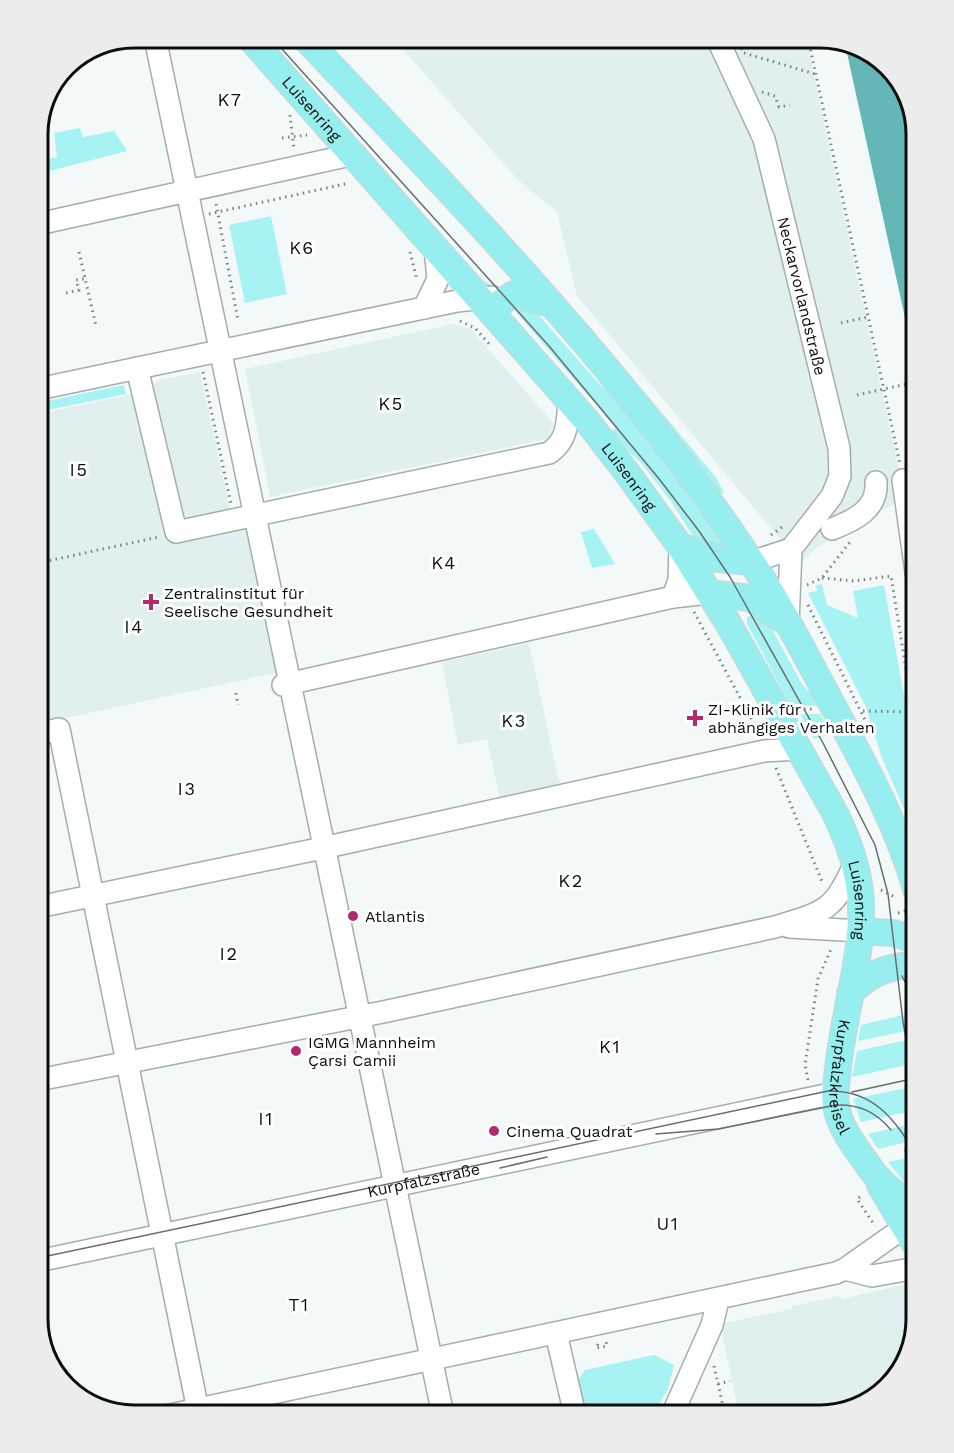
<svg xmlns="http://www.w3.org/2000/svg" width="954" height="1453" font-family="'Work Sans',sans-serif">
	<rect width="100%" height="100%" fill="#f3f9f9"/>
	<g fill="#e0f0f0">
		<polygon points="393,38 806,38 905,498 819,546 800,563 577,296 557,212 517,179"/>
		<polygon points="453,324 471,329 554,424 547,439 270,497 245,369"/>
		<polygon points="200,372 235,531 249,529 280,672 38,724 38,414 152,390 156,381"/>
		<polygon points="529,643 560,786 500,799 487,739 458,745 442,662"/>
		<polygon points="914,1282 916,1320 903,1368 868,1403 821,1415 739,1415 720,1324 792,1309 792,1306 841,1296 842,1299"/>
	</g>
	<g fill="#a7f2f2">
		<polygon points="80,128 83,137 114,131 127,151 38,174 38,161 57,157 54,133"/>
		<polygon points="369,153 484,281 496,287 483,290 366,156"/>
		<polygon points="271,216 287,294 245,303 229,225"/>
		<polygon points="38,276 47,331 38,333"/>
		<polygon points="524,304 530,305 594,378 643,427 726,543 723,549 703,545 693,536 670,500 641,463 610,433 616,428 515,311"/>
		<polygon points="588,325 715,476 724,492 718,497 584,326"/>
		<polygon points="124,385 126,394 38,412 38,403"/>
		<polygon points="594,529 615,564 592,568 581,532"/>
		<polygon points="822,584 827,605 858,618 853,591 884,585 908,718 916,717 916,837 882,758 866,707 808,593 817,591 816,585"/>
		<polygon points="762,611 802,684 822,706 790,705 747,624 747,617"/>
		<polygon points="800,714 820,714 825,723 823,726 827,735 814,739"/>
		<polygon points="916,1012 916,1029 858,1041 861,1025"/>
		<polygon points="916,1038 916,1063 852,1077 857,1051"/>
		<polygon points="916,1086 916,1110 861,1122 853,1099"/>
		<polygon points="916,1123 916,1140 878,1149 868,1134"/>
		<polygon points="916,1156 916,1181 906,1184 888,1162"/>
		<polygon points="654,1355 674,1365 668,1389 653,1415 586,1415 578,1380 585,1370"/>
	</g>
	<polygon fill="#65b6b7" points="845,44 869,51 904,86 916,134 916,368"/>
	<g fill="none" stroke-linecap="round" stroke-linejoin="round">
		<g stroke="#a6acac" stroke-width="24">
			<g id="minor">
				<polyline points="155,38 443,1415"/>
				<path id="s1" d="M717 38 764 139 839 448 840 476 832 496 791 549 788 624"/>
				<polyline points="38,224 355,154"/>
				<polyline points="424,308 438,279 435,248"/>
				<path d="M137 368 176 532 549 453C568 440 567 423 569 402"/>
				<polyline points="38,389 457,301 493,297"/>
				<polyline points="903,480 916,572"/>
				<path d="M832 529C855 520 878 509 876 482"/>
				<polyline points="751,562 791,549"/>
				<polyline points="673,597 679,580 680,546"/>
				<polyline points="283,685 673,597 710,593"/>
				<polyline points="38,734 59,729 199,1415"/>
				<polyline points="38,907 318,849 764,751 799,749"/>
				<polyline points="789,927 861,931"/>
				<path d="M38 1080 383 1012 775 927C824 912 835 911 855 862"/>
				<path id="s2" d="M38 1261 835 1093"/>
				<polyline points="845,1269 872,1276 916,1268"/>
				<polyline points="556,1333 575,1415"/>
				<polyline points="170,1415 836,1273 845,1269 916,1219"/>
				<polyline points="672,1415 712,1325 717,1304"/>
			</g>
		</g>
		<g stroke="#d3d4d4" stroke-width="28">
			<g id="major">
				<path id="s3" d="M250 38 587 421 625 470 680 546 728 623 836 815C852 849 863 882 861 920 859 970 843 1019 838 1068 837 1080 834 1093 836 1105 839 1126 853 1144 865 1161 878 1180 893 1197 916 1202"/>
				<path d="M305 38C462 205 625 370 752 563 782 608 807 658 833 706 865 766 897 824 916 889"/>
				<polyline points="495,316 499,304 514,294 551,304"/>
				<polyline points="680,546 718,559 751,562"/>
				<polyline points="710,593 750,598 783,620"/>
				<polyline points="861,931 893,933 916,940"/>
				<path d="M850 993C869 974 889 965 916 965"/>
				<polyline points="880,1185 916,1246"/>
			</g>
		</g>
		<g stroke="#7c8080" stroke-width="3" stroke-dasharray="1.5 4.5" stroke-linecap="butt">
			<polyline points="808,38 900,464"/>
			<polyline points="741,49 755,45 763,38"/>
			<polyline points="744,53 815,74"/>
			<polyline points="762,92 775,96 779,107 790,105"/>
			<polyline points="290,115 294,150"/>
			<polyline points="282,138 307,135"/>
			<polyline points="216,204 238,320"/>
			<polyline points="209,214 349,183"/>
			<polyline points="79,252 96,326"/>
			<polyline points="410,252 417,280"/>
			<polyline points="66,293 79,290 76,280 84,279"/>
			<polyline points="460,321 475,328 491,346"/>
			<polyline points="841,323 868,317"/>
			<polyline points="203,372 231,504"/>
			<polyline points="857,395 916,382"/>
			<polyline points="771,535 785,525"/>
			<polyline points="38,563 159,537"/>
			<polyline points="822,578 854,581 891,576 916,731"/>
			<polyline points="807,585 822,578 850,542"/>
			<polyline points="808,605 865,720"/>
			<polyline points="694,612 759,733"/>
			<polyline points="236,693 238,705"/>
			<polyline points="798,709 813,709"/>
			<polyline points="863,711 916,712"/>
			<polyline points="776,768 823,884"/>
			<polyline points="881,890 897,898"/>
			<polyline points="898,913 912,909"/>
			<polyline points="808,1080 805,1065 818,979 832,947"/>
			<polyline points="860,1197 857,1199 875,1226"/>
			<polyline points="598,1344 596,1348 607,1346 606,1341"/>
			<polyline points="714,1366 723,1406"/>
			<polyline points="718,1384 730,1381"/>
		</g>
		<use href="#minor" stroke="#fff" stroke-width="21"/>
		<use href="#major" stroke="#96eeef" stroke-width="26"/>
		<g stroke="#6a6d6d" stroke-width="1.5">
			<polyline points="272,38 549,346 660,480 699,531 730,577 823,743 875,845 888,894 903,1022 916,1091"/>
			<polyline points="902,976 916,1003"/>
			<polyline points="852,1092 916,1078"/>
			<path d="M656 1134 718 1129 836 1105C859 1104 876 1112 891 1130"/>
			<polyline points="905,1150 916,1168"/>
			<polyline points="500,1168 547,1157"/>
			<path d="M38 1258 828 1091C874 1090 894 1119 916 1154"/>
		</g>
	</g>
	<g fill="#b12a6f" stroke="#fff" stroke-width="2">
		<path d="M148 593h6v6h6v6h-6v6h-6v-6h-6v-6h6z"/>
		<path d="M692 709h6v6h6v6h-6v6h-6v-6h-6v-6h6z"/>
		<circle cx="353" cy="916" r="6"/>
		<circle cx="296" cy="1051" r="6"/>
		<circle cx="494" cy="1131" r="6"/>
	</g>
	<g text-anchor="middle" stroke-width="6" stroke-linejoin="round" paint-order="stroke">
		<g font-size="16" fill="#0c0e0e" stroke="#fff">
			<text dy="6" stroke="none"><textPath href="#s3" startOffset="94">Luisenring</textPath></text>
			<text dy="6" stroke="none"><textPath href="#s1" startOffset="273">Neckarvorlandstraße</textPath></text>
			<text dy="6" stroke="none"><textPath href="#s3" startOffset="580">Luisenring</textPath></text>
			<text dy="6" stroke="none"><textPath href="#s3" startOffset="1066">Luisenring</textPath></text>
			<text dy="6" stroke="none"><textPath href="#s3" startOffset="1245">Kurpfalzkreisel</textPath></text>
			<text dy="6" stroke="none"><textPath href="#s2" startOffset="394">Kurpfalzstraße</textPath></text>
		</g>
		<g font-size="16" fill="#0c0e0e" stroke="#fff" text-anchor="start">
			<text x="164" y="599">Zentralinstitut für<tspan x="164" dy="18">Seelische Gesundheit</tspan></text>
			<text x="708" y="715">ZI-Klinik für<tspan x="708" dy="18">abhängiges Verhalten</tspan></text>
			<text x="365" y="922">Atlantis</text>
			<text x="308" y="1048">IGMG Mannheim<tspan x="308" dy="18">Çarsi Camii</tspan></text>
			<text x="506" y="1137">Cinema Quadrat</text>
		</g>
		<g font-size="18" letter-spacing="1.5" fill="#0c0e0e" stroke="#fff">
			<text x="230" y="106">K7</text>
			<text x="302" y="254">K6</text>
			<text x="391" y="410">K5</text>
			<text x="79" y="476">I5</text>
			<text x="444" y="569">K4</text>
			<text x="134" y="633">I4</text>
			<text x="514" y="727">K3</text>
			<text x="187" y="795">I3</text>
			<text x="571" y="887">K2</text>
			<text x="229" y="960">I2</text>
			<text x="610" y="1053">K1</text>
			<text x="266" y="1125">I1</text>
			<text x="668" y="1230">U1</text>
			<text x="299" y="1311">T1</text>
		</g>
	</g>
	<path d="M0 0H954V1453H0ZM134 48H820A86 86 0 0 1 906 134V1319A86 86 0 0 1 820 1405H134A86 86 0 0 1 48 1319V134A86 86 0 0 1 134 48Z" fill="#ececec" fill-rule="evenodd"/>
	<path fill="none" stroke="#0c0e0e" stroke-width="3" d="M134 48H820A86 86 0 0 1 906 134V1319A86 86 0 0 1 820 1405H134A86 86 0 0 1 48 1319V134A86 86 0 0 1 134 48Z"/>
</svg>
